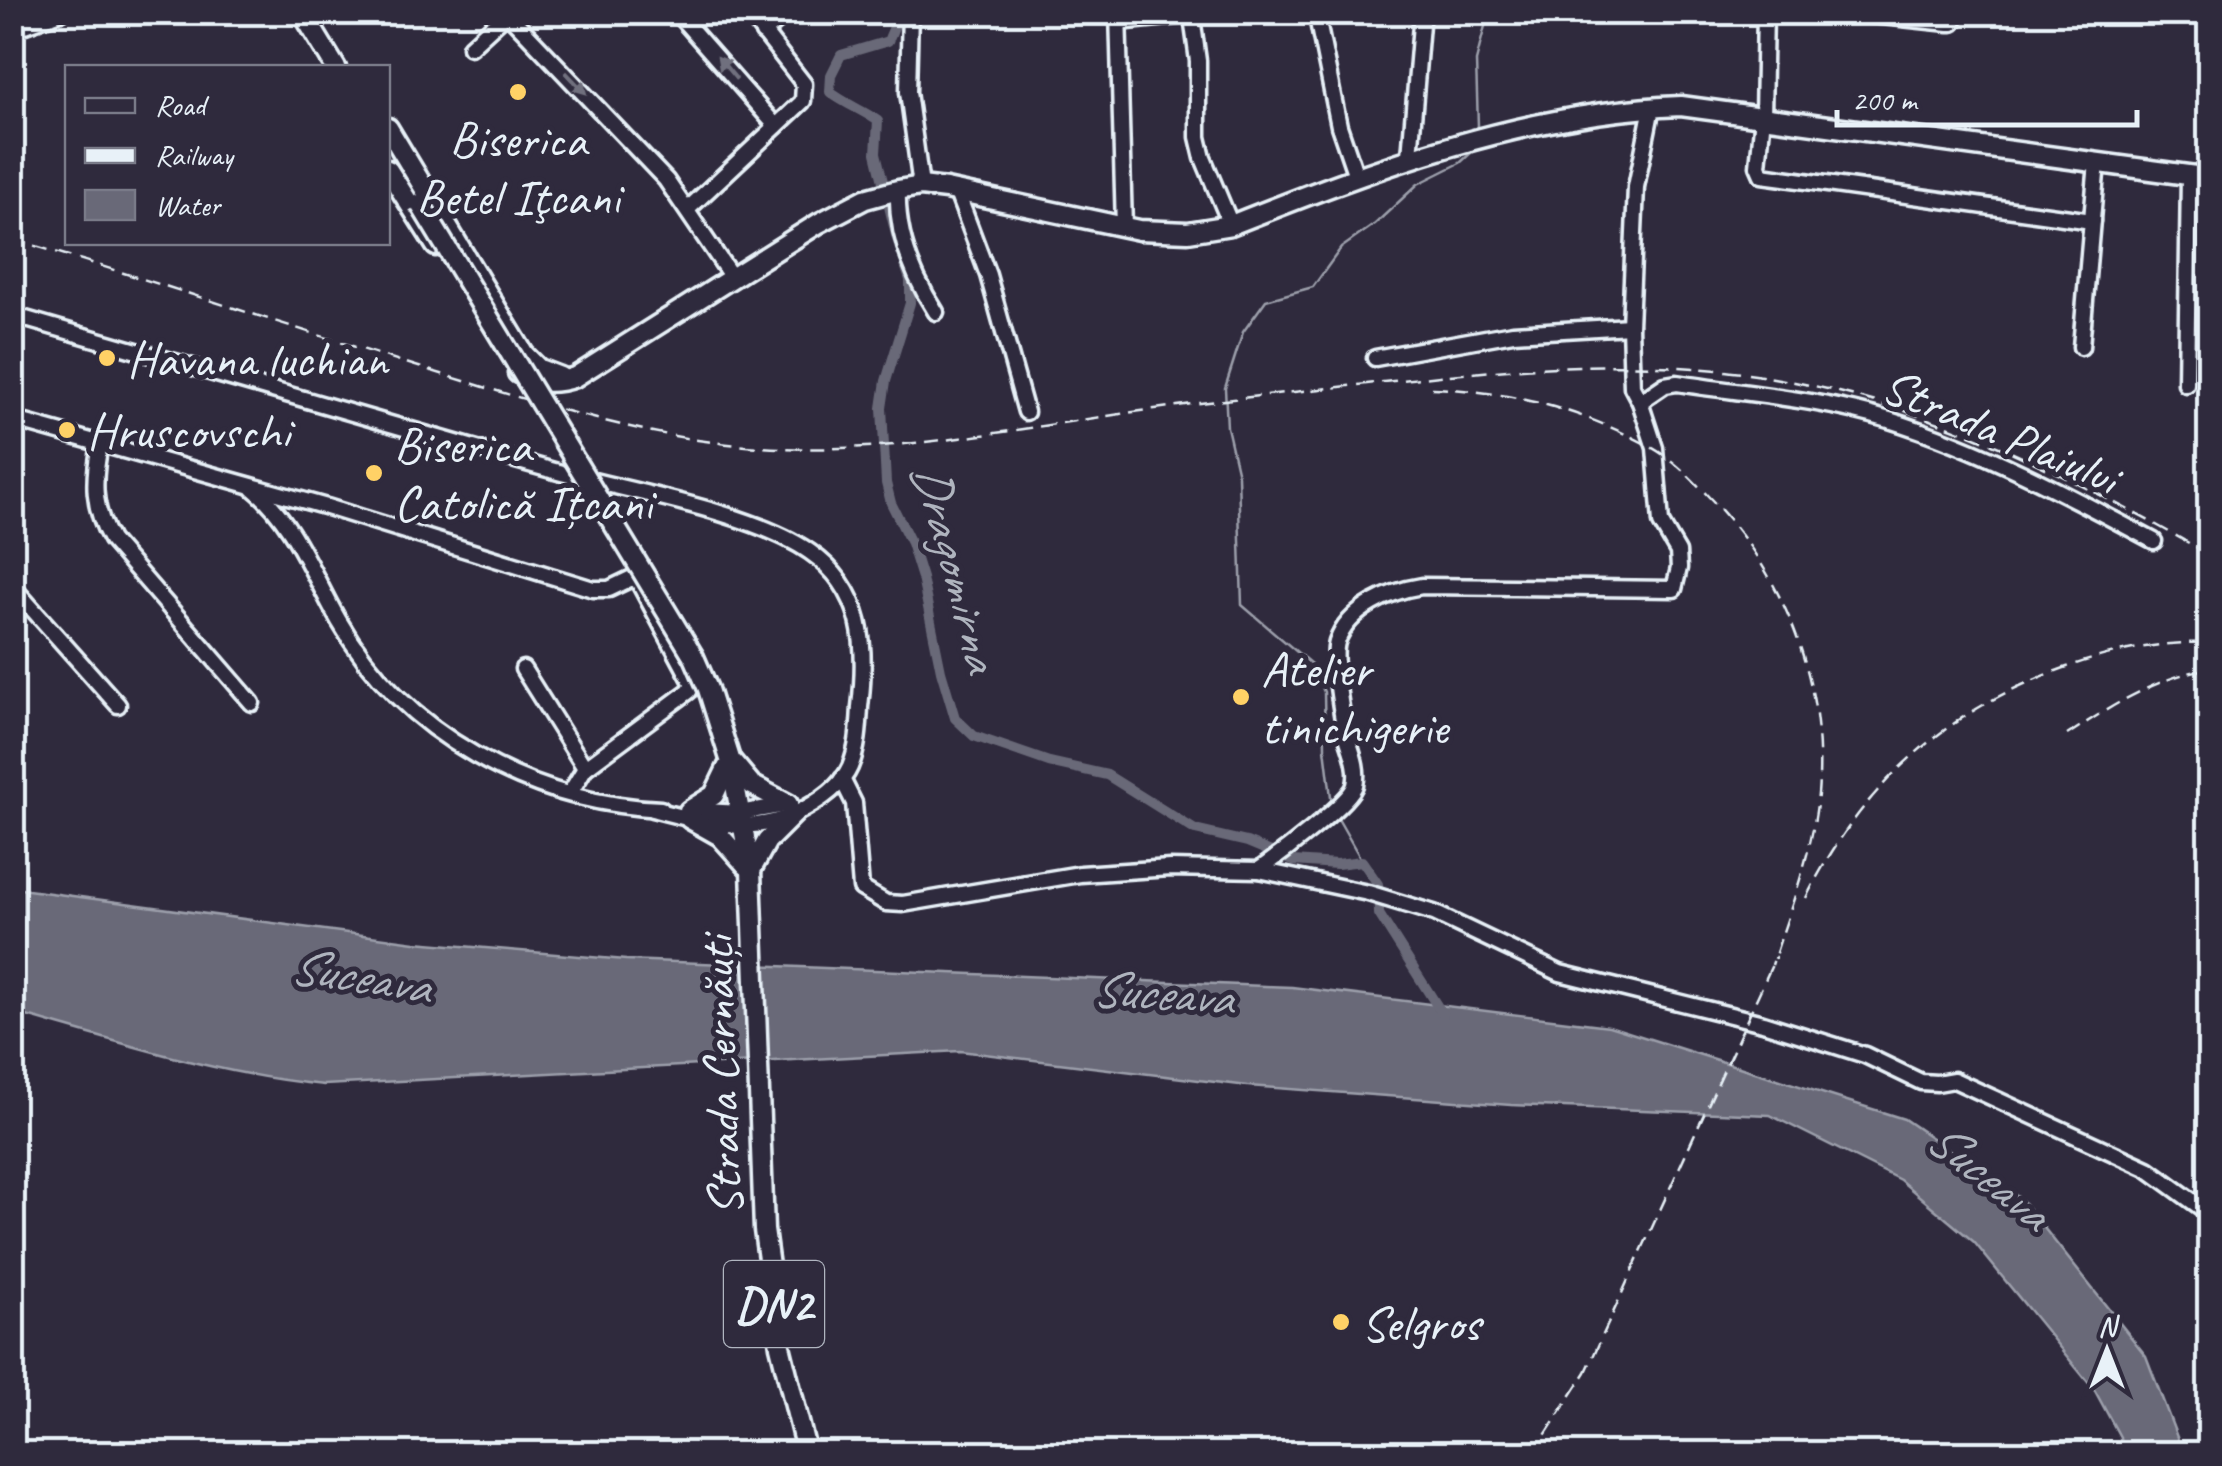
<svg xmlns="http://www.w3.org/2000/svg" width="2222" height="1466" font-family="Caveat,sans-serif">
	<rect width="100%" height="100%" fill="#2f2a3d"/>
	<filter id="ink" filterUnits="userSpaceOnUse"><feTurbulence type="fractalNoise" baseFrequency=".01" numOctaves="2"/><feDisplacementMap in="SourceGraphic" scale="20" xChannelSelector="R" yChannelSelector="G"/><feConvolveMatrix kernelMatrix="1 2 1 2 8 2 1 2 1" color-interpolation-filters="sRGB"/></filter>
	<g filter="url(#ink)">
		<path fill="#696978" stroke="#9c9fab" stroke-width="2.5" d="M13 888 415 942 626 960 1292 987 1609 1026 1904 1119 2021 1199 2146 1356 2183 1453H2122L2120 1437 2095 1391 1974 1242 1900 1180 1770 1115 1511 1105 1248 1086 960 1051 324 1085C217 1075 116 1041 13 1012Z"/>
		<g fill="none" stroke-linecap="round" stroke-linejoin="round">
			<g stroke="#9c9fab" stroke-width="2.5">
				<polyline points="1478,127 1476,61 1486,22 1485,12"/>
				<polyline points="1332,805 1325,748 1324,692 1311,664 1242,605 1238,475 1227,427 1225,388 1243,332 1266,300 1313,287 1341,248 1375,224 1418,184 1460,163 1473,151"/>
				<polyline points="1337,817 1362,861"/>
			</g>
			<g stroke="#696978" stroke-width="10">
				<path d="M885 12 894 27 888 41 841 55 831 75 830 92C845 104 863 110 878 121L876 153 897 239"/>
				<polyline points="905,265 910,280 910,303 886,381 882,408 886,483 891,503 911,543 922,578 941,671 955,718 974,736 1049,762 1107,775 1195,830 1247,842 1293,861 1337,864 1362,861 1378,884 1379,914 1443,1015"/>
			</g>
			<g stroke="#e8f1f8" stroke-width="21">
				<g id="minor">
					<polyline points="506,12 666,180 733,279"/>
					<polyline points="676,12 776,126"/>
					<polyline points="910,12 908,92 921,186"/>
					<polyline points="1118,12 1124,228"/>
					<polyline points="1316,12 1339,126 1356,176"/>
					<polyline points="1765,12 1763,116 1758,166 1762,175 2092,221"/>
					<polyline points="1844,12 1949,23 1953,23 1956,12"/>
					<polyline points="1192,17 1198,61 1198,137 1203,158 1231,225"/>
					<polyline points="1118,22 1219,12"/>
					<polyline points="12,30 61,12"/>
					<polyline points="763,33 788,12"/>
					<polyline points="470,47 508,12"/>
					<polyline points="1410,156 1422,12"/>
					<path d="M898 190C896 234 913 276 936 312"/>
					<polyline points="956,190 988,275 1026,412"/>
					<polyline points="688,209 803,101 804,84 748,12"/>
					<path d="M12 315C195 367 376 421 558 472 628 491 753 512 810 552 865 590 867 647 860 707 859 726 858 749 850 767 841 788 813 805 793 815 748 836 697 821 652 809"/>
					<polyline points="2081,347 2097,162"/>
					<polyline points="1375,358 1513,333 1630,326"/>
					<polyline points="2186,384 2189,175"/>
					<path d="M1640 402 1665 385 1677 383C1747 394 1821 399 1889 420 1982 449 2068 495 2154 541"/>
					<polyline points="12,419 327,507 593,589 609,589 632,578 638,581 693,684 689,691 585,768 570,793"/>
					<path d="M100 444C93 480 92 507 111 540L252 703"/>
					<path d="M253 488C294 521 313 576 339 621 403 734 531 803 661 809"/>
					<polyline points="12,586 118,705"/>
					<polyline points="523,669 585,768"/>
					<polyline points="842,779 854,803 861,888 886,903 903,904 1080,874 1170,868 1259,870 1368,893 1434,913 1560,973 1763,1023 1865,1055 1921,1082 1937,1083 1954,1080 2148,1169 2210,1214"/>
					<polyline points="687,810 740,813 790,804"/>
					<path d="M1259 870C1277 857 1351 802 1355 785 1360 765 1348 745 1344 726 1341 707 1332 659 1337 642 1349 608 1390 591 1422 586L1674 589 1679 568 1678 552 1661 523 1655 448 1640 402 1632 387 1630 326 1636 187 1652 107"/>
				</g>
			</g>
			<g stroke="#e8f1f8" stroke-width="25">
				<g id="major">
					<polyline points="302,12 336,68"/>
					<polyline points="388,128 524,354 539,369 560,377"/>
					<polyline points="388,170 436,246"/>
					<path d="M518 373C535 384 556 384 575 377L819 223 865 199 898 190 921 186 946 189 1139 230 1188 232 1231 225C1375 168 1524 112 1681 106L2210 178"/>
					<polyline points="730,759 751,870 764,1230 780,1346 807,1454"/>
					<polyline points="731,760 752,785 788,804"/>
					<polyline points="690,810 714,795 729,764"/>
					<polyline points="690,819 720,836 747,866"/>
					<polyline points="751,870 767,841 794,814"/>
				</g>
			</g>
			<use href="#minor" stroke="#2f2a3d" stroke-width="14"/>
			<use href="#major" stroke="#2f2a3d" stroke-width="18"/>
			<g stroke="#e8f1f8" stroke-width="2.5" stroke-dasharray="15 8" stroke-linecap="butt">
				<path d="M12 239C158 282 302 331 448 376 556 409 667 444 781 448 906 453 1032 426 1155 409 1234 398 1313 390 1393 381 1522 367 1650 355 1779 379 1936 407 2073 477 2210 555"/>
				<path d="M1432 388C1510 391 1583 410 1651 447 1673 459 1692 479 1709 497 1787 577 1830 691 1817 804 1810 859 1789 912 1772 965"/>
				<path d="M2067 735C2113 705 2155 678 2210 668"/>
				<path d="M1806 898C1863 784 1947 709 2067 667 2113 651 2161 641 2210 643"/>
				<polyline points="1533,1454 1586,1372 1776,956"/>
			</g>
			<g stroke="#e8f1f8" stroke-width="25" stroke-linecap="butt">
				<polyline id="major-bridge" points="420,204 694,657 708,689 730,759"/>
			</g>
			<use href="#major-bridge" stroke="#2f2a3d" stroke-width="18"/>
		</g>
		<defs><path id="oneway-solid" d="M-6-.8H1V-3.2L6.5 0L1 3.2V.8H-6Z" transform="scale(2.5)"/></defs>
		<g fill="#70707e">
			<use href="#oneway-solid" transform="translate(727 68) rotate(-130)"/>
			<use href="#oneway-solid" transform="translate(576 83) rotate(46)"/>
		</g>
	</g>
	<g fill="#ffd166" stroke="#2f2a3d" stroke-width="4">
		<circle cx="518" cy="92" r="10"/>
		<circle cx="107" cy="358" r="10"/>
		<circle cx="67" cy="430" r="10"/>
		<circle cx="374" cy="473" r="10"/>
		<circle cx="1241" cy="697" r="10"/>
		<circle cx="1341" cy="1322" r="10"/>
	</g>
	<g text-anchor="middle" stroke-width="10" stroke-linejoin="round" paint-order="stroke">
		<rect fill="#2f2a3d" stroke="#b0b5c0" stroke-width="2.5" x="724" y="1261" width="100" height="86" rx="8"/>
		<g font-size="48" font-weight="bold" fill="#e8f1f8">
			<text x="774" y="1321">DN2</text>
		</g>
		<g font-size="50" fill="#e8f1f8" stroke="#2f2a3d" text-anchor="start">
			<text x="518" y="156" text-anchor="middle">Biserica<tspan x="518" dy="58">Betel Iţcani</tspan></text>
			<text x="127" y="376">Havana luchian</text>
			<text x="87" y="448">Hruscovschi</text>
			<text x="394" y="462">Biserica<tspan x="394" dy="58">Catolică Ițcani</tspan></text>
			<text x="1261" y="686">Atelier<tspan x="1261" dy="58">tinichigerie</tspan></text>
			<text x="1361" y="1340">Selgros</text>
		</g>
		<g font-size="50" fill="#e8f1f8" stroke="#2f2a3d">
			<text transform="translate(2001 430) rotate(23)" y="18">Strada Plaiului</text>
			<text transform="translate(719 1076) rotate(-92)" y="18">Strada Cernăuți</text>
		</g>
		<g font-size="52" font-style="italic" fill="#afb4be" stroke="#2f2a3d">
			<text transform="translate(957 566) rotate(75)" y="18">Dragomirna</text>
			<text transform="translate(360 975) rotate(9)" y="18">Suceava</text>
			<text transform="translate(1162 992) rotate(4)" y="18">Suceava</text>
			<text transform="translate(1989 1174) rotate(39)" y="18">Suceava</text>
		</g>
	</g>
	<rect width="2222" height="1466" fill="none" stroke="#2f2a3d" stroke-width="50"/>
	<rect x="25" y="25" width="2172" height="1416" fill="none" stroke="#e8f1f8" stroke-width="4" filter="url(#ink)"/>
	<rect x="65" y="65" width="325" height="180" fill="#2f2a3d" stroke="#797a88" stroke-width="2.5"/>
	<rect x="85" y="98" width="50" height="15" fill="#2f2a3d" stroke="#797a88" stroke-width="2.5"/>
	<text x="155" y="115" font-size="30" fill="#e8f1f8">Road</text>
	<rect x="85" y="148" width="50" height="15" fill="#e8f1f8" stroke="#797a88" stroke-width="2.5"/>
	<text x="155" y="165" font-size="30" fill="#e8f1f8">Railway</text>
	<rect x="85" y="190" width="50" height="30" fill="#696978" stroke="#797a88" stroke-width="2.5"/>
	<text x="155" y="215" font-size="30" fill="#e8f1f8">Water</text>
	<g transform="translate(2107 1351)" stroke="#2f2a3d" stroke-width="8" paint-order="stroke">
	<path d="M0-8L18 38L0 25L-18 38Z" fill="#e8f1f8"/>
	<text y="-15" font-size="28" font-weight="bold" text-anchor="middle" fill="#e8f1f8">N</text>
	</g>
	<path d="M1837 110v15h300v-15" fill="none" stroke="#e8f1f8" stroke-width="5"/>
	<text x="1852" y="110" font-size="30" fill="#e8f1f8" stroke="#2f2a3d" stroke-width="8" paint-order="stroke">200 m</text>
</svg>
